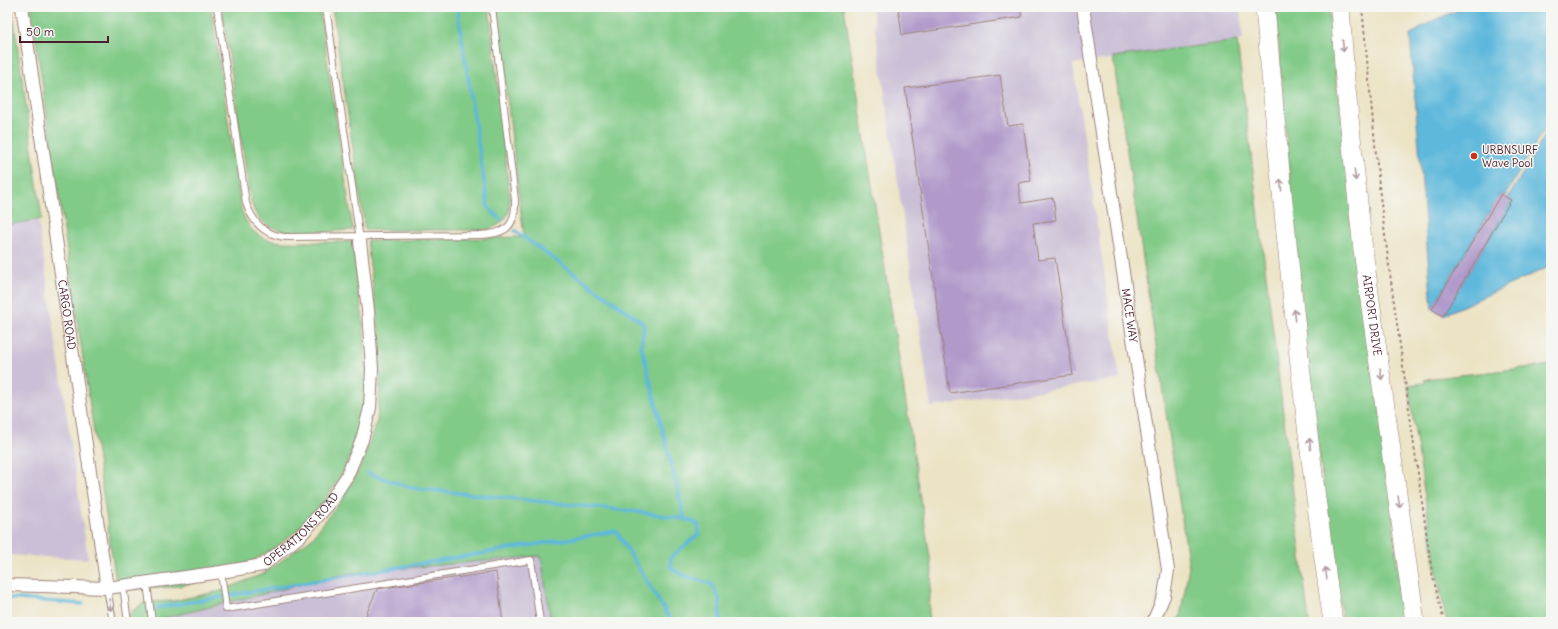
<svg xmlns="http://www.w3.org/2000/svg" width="1558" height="629" font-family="Delius,sans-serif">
	<rect width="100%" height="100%" fill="#f6f6f2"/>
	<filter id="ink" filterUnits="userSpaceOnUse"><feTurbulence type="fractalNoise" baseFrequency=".025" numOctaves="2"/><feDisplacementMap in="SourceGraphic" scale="8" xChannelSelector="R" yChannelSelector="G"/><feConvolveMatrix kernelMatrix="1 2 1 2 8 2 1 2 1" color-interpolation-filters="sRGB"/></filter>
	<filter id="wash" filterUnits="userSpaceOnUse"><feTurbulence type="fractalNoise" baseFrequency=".012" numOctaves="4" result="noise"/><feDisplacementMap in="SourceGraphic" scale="16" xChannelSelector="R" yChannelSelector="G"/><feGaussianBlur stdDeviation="0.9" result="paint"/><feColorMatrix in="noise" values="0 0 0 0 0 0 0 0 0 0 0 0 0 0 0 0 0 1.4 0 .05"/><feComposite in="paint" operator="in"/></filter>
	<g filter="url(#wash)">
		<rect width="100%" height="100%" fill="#ece3c4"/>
		<g fill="#cabfd6">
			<polygon points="872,7 1240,7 1243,40 1073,64 1120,379 931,407"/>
			<polygon points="38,220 88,559 7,555 7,225"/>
			<polygon points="541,556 551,622 148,622 349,573"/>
		</g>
		<g fill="#81ca87" stroke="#667459">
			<polygon points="7,7 12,7 42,219 7,225"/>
			<path d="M31 7H211L241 208C251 243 274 243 305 242 321 242 336 242 352 242 359 299 373 359 362 416 346 503 276 564 193 583 168 589 142 589 117 589Z"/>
			<path d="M222 7H319L353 230C328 231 277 240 259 218 253 211 251 201 249 192Z"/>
			<path d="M332 7H489L510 199C510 217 503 225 486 230H365Z"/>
			<polygon points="496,7 844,7 932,570 928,622 551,622 541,556 349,573 148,622 129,622 129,616 131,612 145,602 173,601 221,591 265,573 312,538 343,498 361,466 377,421 380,383 379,336 367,241 524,237"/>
			<path d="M1276 7H1329L1336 79 1391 490 1402 622H1343C1311 418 1291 213 1276 7Z"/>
			<polygon points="1237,41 1309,622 1177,622 1180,617 1189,567 1113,57"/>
			<polygon points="1551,365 1551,622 1447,622 1437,576 1408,385 1425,383 1425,379"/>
		</g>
		<g fill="#5db8db" stroke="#546c83">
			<polygon points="1465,7 1551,7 1551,118 1505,196 1500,194 1432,309 1410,35 1432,21"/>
			<polygon points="1551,125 1551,266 1443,315 1511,201 1508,198"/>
		</g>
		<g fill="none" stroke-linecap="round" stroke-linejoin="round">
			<g stroke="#5db8db" stroke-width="3.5">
				<polyline points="457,7 488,207 501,220"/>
				<polyline points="515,231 642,322 644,327 641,345 685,519 698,524 699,534 671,557 671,568 685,576 712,584 719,598 720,622"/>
				<polyline points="367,473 412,488 640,512 685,519"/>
				<polyline points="7,598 83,604"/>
				<polyline points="149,609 616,531 672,622"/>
			</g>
		</g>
		<g id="blocks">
			<g fill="#b19aca">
				<polygon points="898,7 1020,7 1022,17 902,35"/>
				<polygon points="1000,75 1008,126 1023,124 1031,181 1018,183 1021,203 1053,198 1056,220 1033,223 1038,260 1055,258 1073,375 950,393 905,88"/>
				<polygon points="1501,194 1511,200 1443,316 1432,309"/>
				<polygon points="496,572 503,622 363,622 377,589"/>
			</g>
		</g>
	</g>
	<g filter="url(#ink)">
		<use href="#blocks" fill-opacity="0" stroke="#9b8178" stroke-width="1"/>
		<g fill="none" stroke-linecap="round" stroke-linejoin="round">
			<g stroke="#9b8178" stroke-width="8">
				<g id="lane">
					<path d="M217 7 246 203C253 223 264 234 284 237L479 235C505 234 516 228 515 200L492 7"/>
					<polyline points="326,7 360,240"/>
					<polyline points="221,572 226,609 531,560 540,622"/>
					<polyline points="147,583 152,622"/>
					<polyline points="123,586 128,622"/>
					<polyline points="107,588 113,622"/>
				</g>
			</g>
			<g stroke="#9b8178" stroke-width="14">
				<g id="street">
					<path id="s1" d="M22 7 107 588"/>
					<path id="s2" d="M1083 7 1168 570 1164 596 1153 622"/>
					<path id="s3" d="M7 585 107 588 221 572 263 565 300 536 328 505 347 476 362 440 370 408 372 369 368 310 360 242"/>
				</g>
			</g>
			<g stroke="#9b8178" stroke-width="20">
				<g id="primary">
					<path d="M1265 7C1283 212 1303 418 1333 622"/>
					<path id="s4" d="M1340 7 1345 80 1363 250 1415 622"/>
				</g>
			</g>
			<polyline stroke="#9b8178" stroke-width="2" stroke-dasharray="3 3" stroke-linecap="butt" points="1362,7 1380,196 1390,274 1432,573 1444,622"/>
			<use href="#lane" stroke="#fff" stroke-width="6"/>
			<use href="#street" stroke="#fff" stroke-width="12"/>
			<use href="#primary" stroke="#fff" stroke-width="19"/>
		</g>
		<defs><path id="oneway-shaft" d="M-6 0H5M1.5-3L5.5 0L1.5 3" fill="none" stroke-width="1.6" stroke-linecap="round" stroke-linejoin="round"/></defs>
		<g stroke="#ae9aa0">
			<use href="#oneway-shaft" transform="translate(1343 46) rotate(86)"/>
			<use href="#oneway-shaft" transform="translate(1355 175) rotate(84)"/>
			<use href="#oneway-shaft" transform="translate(1281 185) rotate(-95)"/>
			<use href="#oneway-shaft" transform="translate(1295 315) rotate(-97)"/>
			<use href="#oneway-shaft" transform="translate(1381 374) rotate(82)"/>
			<use href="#oneway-shaft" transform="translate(1310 444) rotate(-96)"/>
			<use href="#oneway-shaft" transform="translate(1399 502) rotate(82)"/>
			<use href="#oneway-shaft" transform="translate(1326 573) rotate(-98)"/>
			<use href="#oneway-shaft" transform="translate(110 605) rotate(81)"/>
		</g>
	</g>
	<circle fill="#c8321e" stroke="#f6f6f2" stroke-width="1.5" cx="1474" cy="156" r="4"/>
	<g text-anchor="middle" stroke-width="3" stroke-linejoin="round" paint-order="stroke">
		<g font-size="11" fill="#4a1f2b" stroke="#f6f6f2" text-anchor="start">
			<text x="1482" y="154">URBNSURF<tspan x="1482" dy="13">Wave Pool</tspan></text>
		</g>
		<g font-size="11" fill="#4a1f2b" stroke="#f6f6f2">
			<text dy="4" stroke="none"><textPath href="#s1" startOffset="311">CARGO ROAD</textPath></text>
			<text dy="4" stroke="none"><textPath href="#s2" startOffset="312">MACE WAY</textPath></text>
			<text dy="4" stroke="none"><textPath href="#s4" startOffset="310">AIRPORT DRIVE</textPath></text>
			<text dy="4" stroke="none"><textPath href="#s3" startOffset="310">OPERATIONS ROAD</textPath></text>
		</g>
	</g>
	<rect width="1558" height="629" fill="none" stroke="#f6f6f2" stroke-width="24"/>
	<path d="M20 36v6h88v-6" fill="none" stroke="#4a1f2b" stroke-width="2"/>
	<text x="26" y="36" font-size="12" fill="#4a1f2b" stroke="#f6f6f2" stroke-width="3" paint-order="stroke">50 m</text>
</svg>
